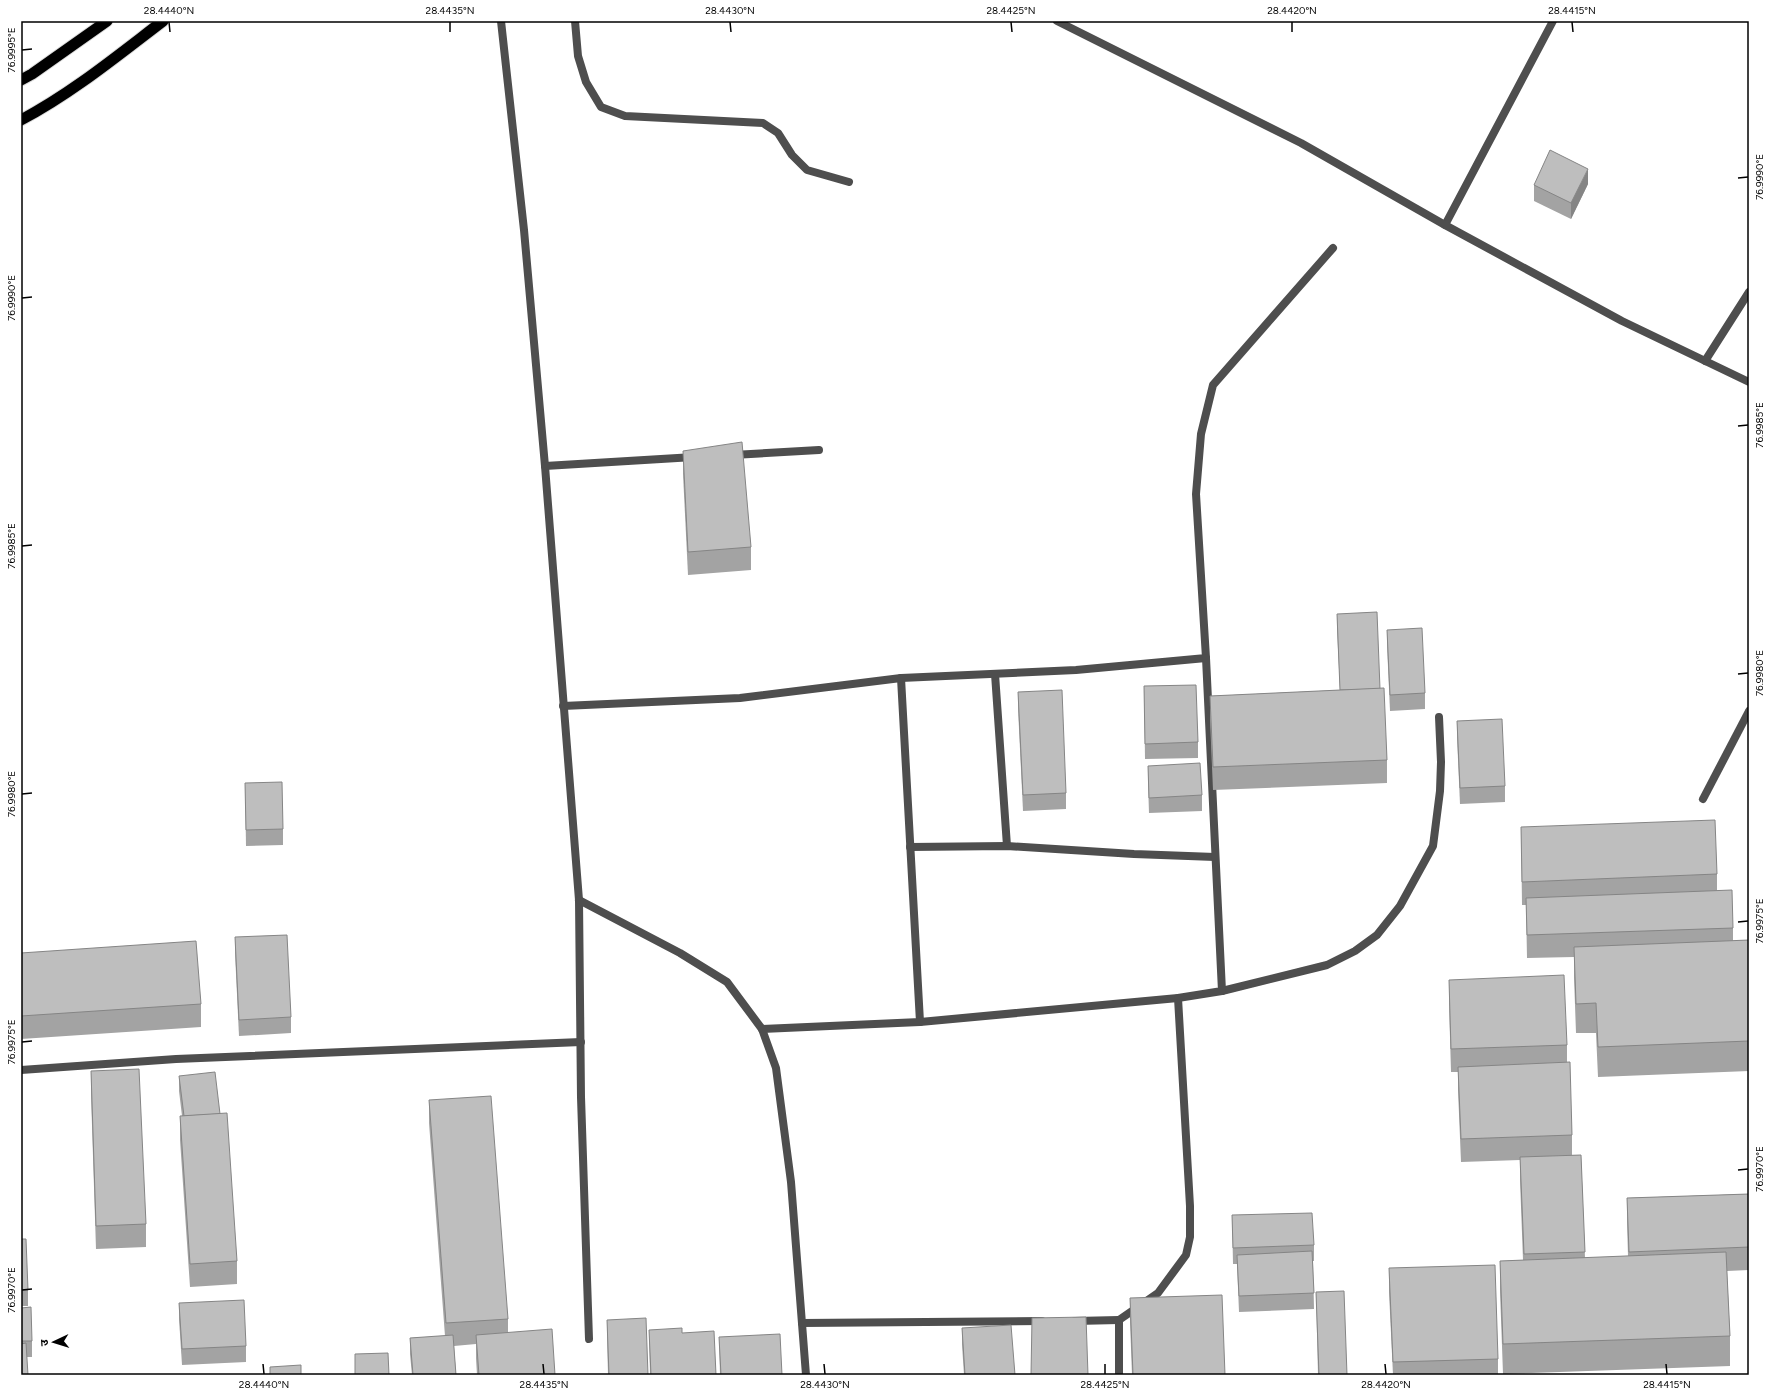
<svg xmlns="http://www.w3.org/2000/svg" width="1770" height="1396" font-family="Figtree,'Noto Sans Devanagari',sans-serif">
	<rect width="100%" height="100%" fill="#fff"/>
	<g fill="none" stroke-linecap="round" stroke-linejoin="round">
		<g stroke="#dbdbdb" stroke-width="13">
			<g id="trunk">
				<polyline points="21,80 32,74 107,21"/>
				<path d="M21 120C72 93 117 56 163 21"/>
			</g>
		</g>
		<g stroke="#4e4e4e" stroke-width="8">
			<polyline points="501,21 524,230 545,466 579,900 581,1097 589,1339"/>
			<polyline points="575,21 578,56 586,82 601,107 625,116 763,123 778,133 792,155 807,170 849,182"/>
			<polyline points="1705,361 1749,292"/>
			<polyline points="733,455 819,450"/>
			<polyline points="545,466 694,457"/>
			<polyline points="995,674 1007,846"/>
			<polyline points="901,678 920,1022"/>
			<polyline points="563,706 740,698 901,678 1076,670 1206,658 1196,494 1201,434 1213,385 1333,248"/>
			<polyline points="1703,799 1749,711"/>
			<polyline points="910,847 1007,846 1134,854 1215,857"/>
			<polyline points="579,900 680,953 727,982 762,1029 776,1068 791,1182 806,1375"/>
			<polyline points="1222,991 1327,965 1355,951 1377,935 1400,906 1433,846 1440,791 1441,762 1439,717"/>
			<polyline points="762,1029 920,1022 1178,998 1222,991 1206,658"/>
			<polyline points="1075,1321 1119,1320"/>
			<polyline points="802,1323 1042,1321"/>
			<polyline points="1119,1375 1119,1320 1158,1293 1186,1255 1190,1237 1190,1206 1178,998"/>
		</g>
		<g stroke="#4e4e4e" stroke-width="8">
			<polyline points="1445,225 1553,21"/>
			<polyline points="21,1070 176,1059 581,1042"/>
		</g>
		<polyline stroke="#4e4e4e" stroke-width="8" points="1057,21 1301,143 1445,225 1622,321 1749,382"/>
		<use href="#trunk" stroke="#000" stroke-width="11"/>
	</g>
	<g fill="#a3a3a3">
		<polygon points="1588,184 1571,219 1534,201 1534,185"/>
		<polygon points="683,451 751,547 751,570 688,575 683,474"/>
		<polygon points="1337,614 1380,689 1387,760 1387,783 1213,790 1210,719 1210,696 1340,690 1337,629"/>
		<polygon points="1387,630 1425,693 1425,709 1390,711 1387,645"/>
		<polygon points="1144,686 1198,742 1198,758 1145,759"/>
		<polygon points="1018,692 1066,793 1066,809 1023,811 1018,708"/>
		<polygon points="1457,721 1505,786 1505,802 1460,804 1457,737"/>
		<polygon points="1148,766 1202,795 1202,811 1149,813 1148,782"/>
		<polygon points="245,783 283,829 283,845 246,846"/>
		<polygon points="1521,827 1717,874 1717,890 1733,928 1733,941 1749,940 1749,1071 1598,1077 1596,1033 1576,1033 1574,977 1574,957 1527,958 1526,905 1522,905"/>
		<polygon points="235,937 291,1017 291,1033 239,1036 235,953"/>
		<polygon points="21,953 201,1004 201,1027 21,1039"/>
		<polygon points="1449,980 1567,1045 1567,1062 1572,1135 1572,1155 1581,1155 1585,1258 1628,1256 1627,1221 1627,1198 1749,1194 1749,1270 1727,1271 1730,1336 1730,1366 1503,1374 1500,1291 1500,1261 1523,1260 1520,1180 1520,1160 1461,1162 1458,1090 1458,1072 1451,1072 1449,1003"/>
		<polygon points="91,1071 146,1224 146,1247 96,1249 91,1094"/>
		<polygon points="179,1076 237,1261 237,1284 190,1287 180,1140 180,1116 182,1116 179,1091"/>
		<polygon points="429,1100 508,1319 508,1332 555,1375 477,1375 476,1358 476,1344 454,1346 456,1375 412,1375 410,1354 410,1338 445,1336 429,1123"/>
		<polygon points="1232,1215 1314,1245 1314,1261 1313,1261 1314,1309 1239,1312 1237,1264 1233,1264"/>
		<polygon points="21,1239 28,1290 28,1306 21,1306"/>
		<polygon points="1389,1268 1498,1359 1498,1375 1393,1375 1389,1292"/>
		<polygon points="1316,1292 1347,1375 1318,1375"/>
		<polygon points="1130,1298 1225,1375 1132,1375 1130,1321"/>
		<polygon points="179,1303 246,1346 246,1362 182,1365 179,1319"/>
		<polygon points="21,1308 32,1341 32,1357 27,1357 21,1375"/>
		<polygon points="607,1320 648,1375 608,1375 607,1335"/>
		<polygon points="962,1328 1015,1375 964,1375 962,1344"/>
		<polygon points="649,1330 682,1333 716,1375 650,1375"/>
		<polygon points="719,1337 782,1375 720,1375"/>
	</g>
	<polygon fill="#858585" points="1588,169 1588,184 1571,219 1571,203"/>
	<g fill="#bebebe" stroke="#858585">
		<polygon points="1550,150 1588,169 1571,203 1534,185"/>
		<polygon points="742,442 751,547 688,552 683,451"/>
		<polygon points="1377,612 1380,689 1340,690 1337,614"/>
		<polygon points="1422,628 1425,693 1390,695 1387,630"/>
		<polygon points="1196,685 1198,742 1145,744 1144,686"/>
		<polygon points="1384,688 1387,760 1213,767 1210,696"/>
		<polygon points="1062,690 1066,793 1023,795 1018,692"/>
		<polygon points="1502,719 1505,786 1460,788 1457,721"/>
		<polygon points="1200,763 1202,795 1149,798 1148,766"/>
		<polygon points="282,782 283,829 246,830 245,783"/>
		<polygon points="1715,820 1717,874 1522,882 1521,827"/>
		<polygon points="1732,890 1733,928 1527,935 1526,898"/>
		<polygon points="287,935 291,1017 239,1020 235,937"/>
		<polygon points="1749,940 1749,1041 1598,1047 1596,1003 1576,1004 1574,947"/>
		<polygon points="196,941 201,1004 21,1016 21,953"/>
		<polygon points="1564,975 1567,1045 1451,1049 1449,980"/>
		<polygon points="1570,1062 1572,1135 1461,1139 1458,1067"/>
		<polygon points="139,1069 146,1224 96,1226 91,1071"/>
		<polygon points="215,1072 220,1114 184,1116 179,1076"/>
		<polygon points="491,1096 508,1319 446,1323 429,1100"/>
		<polygon points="227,1113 237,1261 190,1264 180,1116"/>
		<polygon points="1581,1155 1585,1252 1524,1254 1520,1157"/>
		<polygon points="1749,1194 1749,1247 1629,1252 1627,1198"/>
		<polygon points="1312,1213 1314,1245 1233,1248 1232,1215"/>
		<polygon points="21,1239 26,1239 28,1290 21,1290"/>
		<polygon points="1312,1251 1314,1293 1239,1296 1237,1255"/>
		<polygon points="1726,1252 1730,1336 1503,1344 1500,1261"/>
		<polygon points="1495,1265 1498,1359 1393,1362 1389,1268"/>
		<polygon points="1344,1291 1347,1375 1319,1375 1316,1292"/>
		<polygon points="1222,1295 1225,1375 1133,1375 1130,1298"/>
		<polygon points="244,1300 246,1346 182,1349 179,1303"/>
		<polygon points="31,1307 32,1341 21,1341 21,1308"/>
		<polygon points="1086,1317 1088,1375 1031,1375 1032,1318"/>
		<polygon points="646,1318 648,1375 609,1375 607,1320"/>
		<polygon points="1011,1325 1015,1375 965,1375 962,1328"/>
		<polygon points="682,1328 682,1333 714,1331 716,1375 651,1375 649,1330"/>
		<polygon points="552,1329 555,1375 479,1375 476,1335"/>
		<polygon points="780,1334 782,1375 721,1375 719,1337"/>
		<polygon points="453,1335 456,1375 413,1375 410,1338"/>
		<polygon points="26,1343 28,1375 21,1375 21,1344"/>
		<polygon points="388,1353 389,1375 355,1375 355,1354"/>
		<polygon points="301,1365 301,1375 270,1375 270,1367"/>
	</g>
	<path fill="none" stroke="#000" stroke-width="1.5" d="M169 22 170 32M450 22V32M730 22 731 32M1011 22 1012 32M1292 22V32M1572 22 1573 32M22 50 32 49M1738 178 1748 177M22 298 32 297M1738 426 1748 425M22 546 32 545M1738 674 1748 673M22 794 32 793M1738 922 1748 921M22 1042 32 1041M1738 1170 1748 1169M22 1290 32 1289M263 1364 264 1374M543 1364 544 1374M824 1364 825 1374M1105 1364V1374M1385 1364 1386 1374M1666 1364 1667 1374"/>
	<rect width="1770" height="1396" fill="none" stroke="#ffffff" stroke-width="44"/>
	<g transform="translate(54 1342) rotate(266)" stroke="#ffffff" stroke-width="3" paint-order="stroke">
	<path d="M0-3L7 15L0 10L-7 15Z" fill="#000000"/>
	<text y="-6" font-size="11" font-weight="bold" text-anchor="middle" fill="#000000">उ</text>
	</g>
	<rect x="22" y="22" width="1726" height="1352" fill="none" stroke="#000" stroke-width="1.5"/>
	<g font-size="10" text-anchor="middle" fill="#000">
		<text x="169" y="14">28.4440°N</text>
		<text x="450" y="14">28.4435°N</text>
		<text x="730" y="14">28.4430°N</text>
		<text x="1011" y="14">28.4425°N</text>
		<text x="1292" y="14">28.4420°N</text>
		<text x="1572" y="14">28.4415°N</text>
		<text transform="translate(11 50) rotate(-90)" y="4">76.9995°E</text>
		<text transform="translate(1759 177) rotate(-90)" y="4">76.9990°E</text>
		<text transform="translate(11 298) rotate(-90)" y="4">76.9990°E</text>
		<text transform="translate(1759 425) rotate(-90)" y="4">76.9985°E</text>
		<text transform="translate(11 546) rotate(-90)" y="4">76.9985°E</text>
		<text transform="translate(1759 673) rotate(-90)" y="4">76.9980°E</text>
		<text transform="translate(11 794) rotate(-90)" y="4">76.9980°E</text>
		<text transform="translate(1759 921) rotate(-90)" y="4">76.9975°E</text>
		<text transform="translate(11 1042) rotate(-90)" y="4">76.9975°E</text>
		<text transform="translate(1759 1169) rotate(-90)" y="4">76.9970°E</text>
		<text transform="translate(11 1290) rotate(-90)" y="4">76.9970°E</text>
		<text x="264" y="1388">28.4440°N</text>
		<text x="544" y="1388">28.4435°N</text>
		<text x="825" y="1388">28.4430°N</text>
		<text x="1105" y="1388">28.4425°N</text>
		<text x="1386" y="1388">28.4420°N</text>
		<text x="1667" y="1388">28.4415°N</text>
	</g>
</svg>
